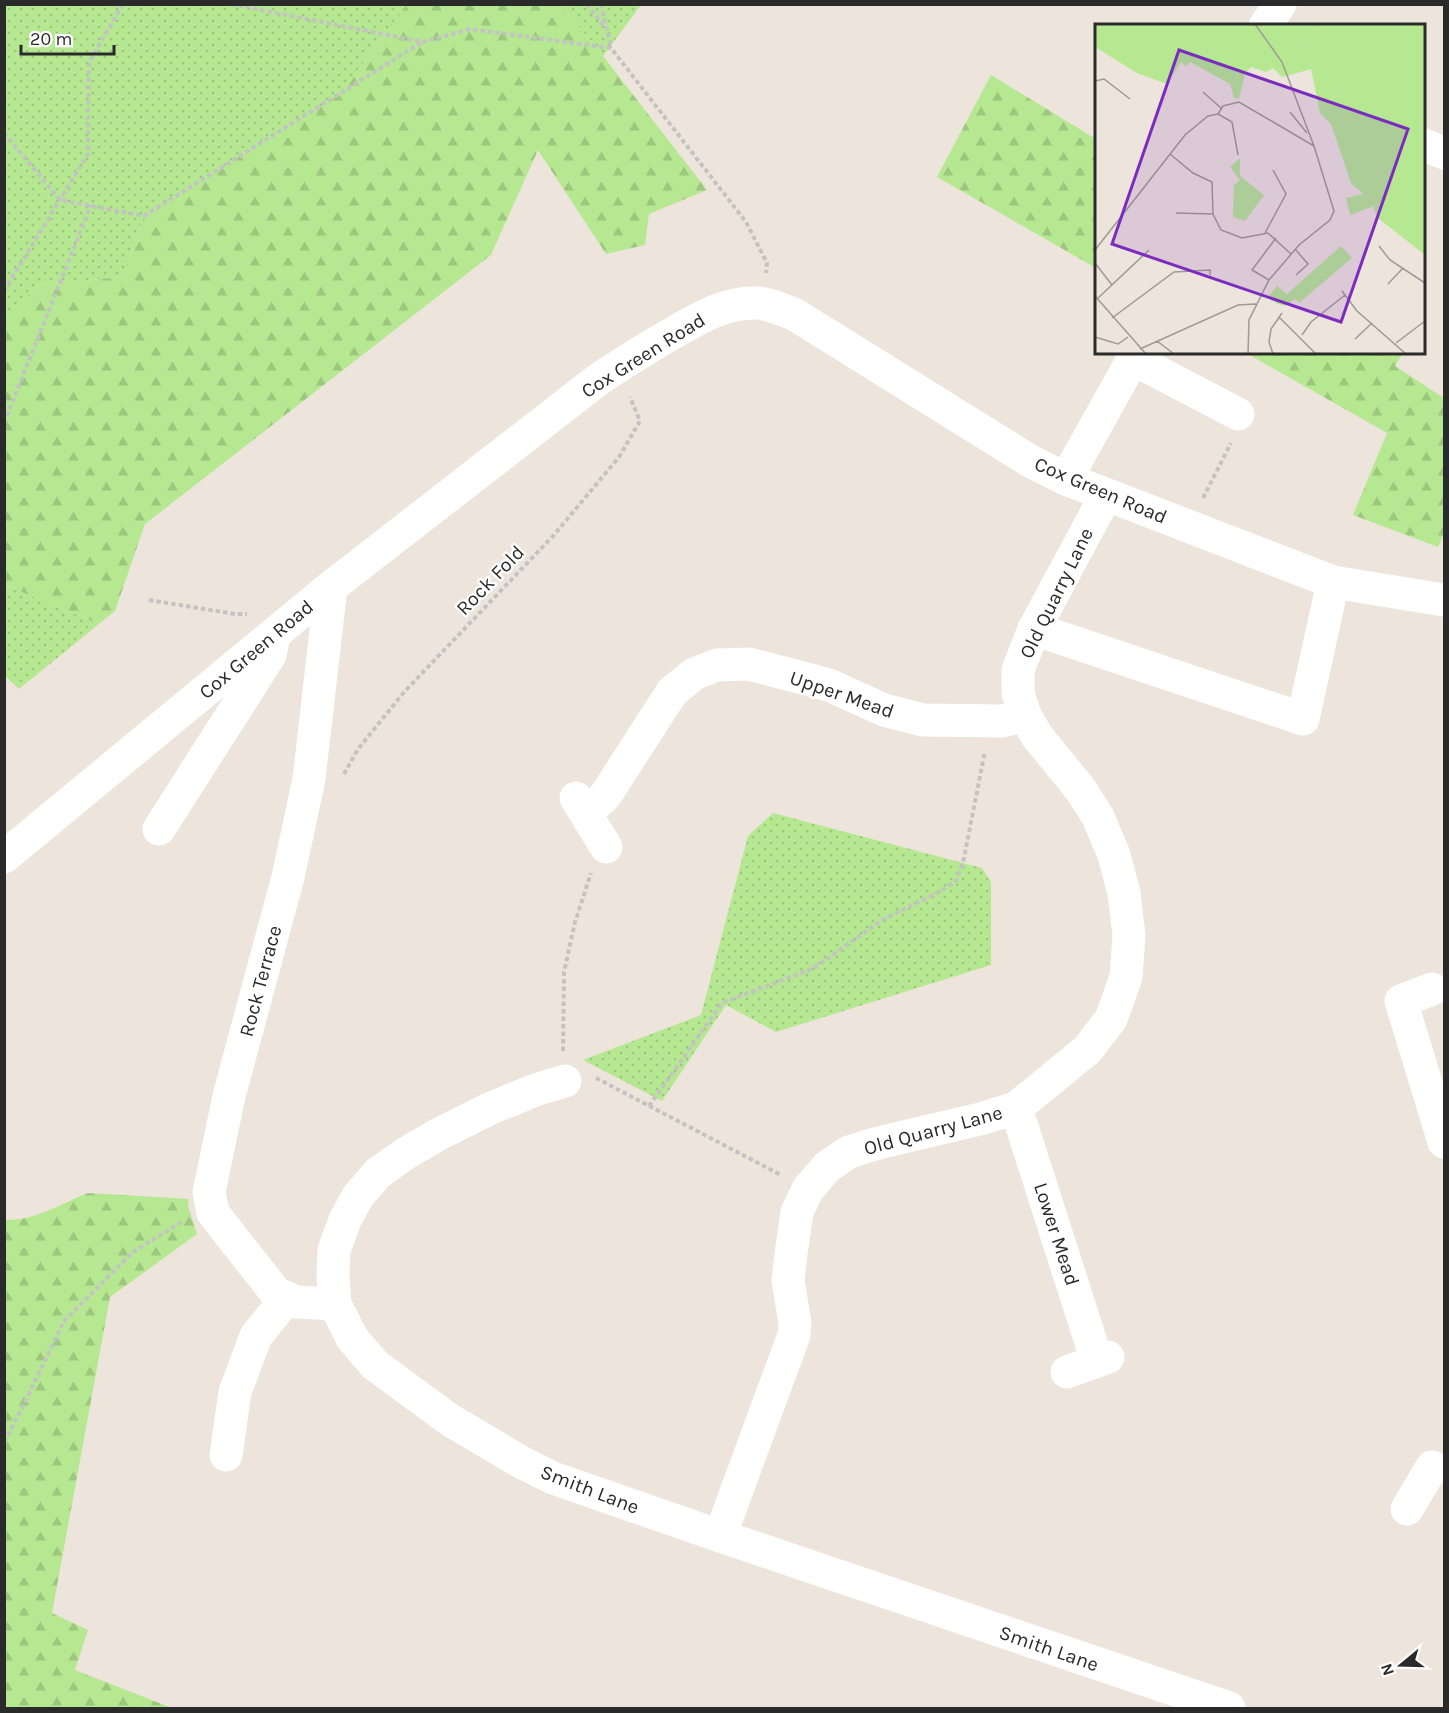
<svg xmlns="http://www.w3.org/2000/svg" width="1449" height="1713" font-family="Karla,sans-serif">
	<defs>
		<pattern id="grass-dots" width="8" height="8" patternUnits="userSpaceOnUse" patternTransform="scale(1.5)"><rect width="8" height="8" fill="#b6e892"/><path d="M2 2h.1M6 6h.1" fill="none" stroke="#9dc77e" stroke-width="1.8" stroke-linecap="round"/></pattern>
		<pattern id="forest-firs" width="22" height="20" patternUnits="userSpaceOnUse" patternTransform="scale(1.5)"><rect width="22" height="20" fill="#b6e892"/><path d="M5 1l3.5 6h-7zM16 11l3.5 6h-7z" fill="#9dc77e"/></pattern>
	</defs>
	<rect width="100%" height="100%" fill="#ede4db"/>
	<g fill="url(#grass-dots)">
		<polygon points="5,5 407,5 340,94 144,216 123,277 39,284 5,317"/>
		<polygon points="561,5 641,5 603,56"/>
		<polygon points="5,585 99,624 19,689 5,676"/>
		<polygon points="773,813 982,868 991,882 991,965 776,1032 726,1005 662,1101 583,1060 701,1015 748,836"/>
	</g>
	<g fill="url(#forest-firs)">
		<polygon points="407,4 561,5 603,56 707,190 649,214 645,245 606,254 538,150 491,255 145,524 115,611 99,624 5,585 5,317 39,284 123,277 144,216 340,94"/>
		<polygon points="991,75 1096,139 1096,268 937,177"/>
		<polygon points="1246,353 1403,353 1395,366 1444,398 1444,533 1438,547 1353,515 1387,433"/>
		<path d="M88 1193 189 1199 188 1206 197 1234 110 1297 52 1613 88 1630 75 1670 172 1708H5V1220C35 1221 60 1204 88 1193Z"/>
	</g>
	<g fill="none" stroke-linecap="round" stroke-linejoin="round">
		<g stroke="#c3c3c3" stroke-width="4" stroke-dasharray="4.5 3" stroke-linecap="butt">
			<polyline points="231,4 423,42 470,29 611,48 746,222 767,263 766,273"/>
			<polyline points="587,4 605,28"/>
			<polyline points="601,4 611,48"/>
			<polyline points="4,133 60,200 144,216 422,42"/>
			<polyline points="4,291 88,154 89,62 123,4"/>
			<polyline points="4,423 91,205"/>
			<polyline points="1203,498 1231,443"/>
			<polyline points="149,600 235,614 247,614"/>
			<polyline points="344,774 358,749 405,691 554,535 619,457 640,421 630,397"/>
			<polyline points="563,1051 564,972 575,922 591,873"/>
			<polyline points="596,1078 781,1175"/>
			<polyline points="649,1106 722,1003 814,968 882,920 939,892 956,881 963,863 985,751"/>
			<polyline points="4,1442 21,1410 64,1321 133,1252 183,1221"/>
		</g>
		<g stroke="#fff" stroke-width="33">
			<polyline points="1265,26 1280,4"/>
			<polyline points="1424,145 1444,153"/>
			<polyline points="1066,479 1133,359 1238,414"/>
			<polyline points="331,587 309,779 288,877 229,1096 209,1192 213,1213 276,1293 296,1302 335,1304"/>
			<polyline points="1034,629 1303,719 1333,582"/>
			<polyline points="576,798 606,847"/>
			<polyline points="585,812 602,799 607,793 672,692 694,674 717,665 749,664 829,685 884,710 923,720 1002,721 1025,715"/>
			<polyline points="159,829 270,655 273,640"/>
			<path d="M4 857 331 587 595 382C616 367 638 354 661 340 691 323 722 301 758 303 770 304 783 310 794 314L1030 461 1066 479 1333 582 1444 600"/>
			<polyline points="1432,989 1401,1001 1444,1142"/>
			<polyline points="565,1081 538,1089 491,1108 439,1134 405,1154 378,1173 358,1196 345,1220 334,1250 333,1277 335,1304 352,1338 375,1365 450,1420 521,1462 553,1478 720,1536 1229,1708"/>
			<polyline points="1016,1108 1097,1361"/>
			<polyline points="1067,1372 1108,1357"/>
			<polyline points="226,1455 235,1392 256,1336 287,1298"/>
			<polyline points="1407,1509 1432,1467"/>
			<polyline points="720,1536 794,1335 795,1323 788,1281 791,1254 797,1212 808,1189 827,1167 849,1152 878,1143 980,1119 1016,1108 1087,1050 1111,1019 1126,977 1129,935 1124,893 1114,855 1098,817 1081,790 1037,736 1025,715 1018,693 1018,670 1034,629 1106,495"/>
		</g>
	</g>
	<g text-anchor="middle" stroke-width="4.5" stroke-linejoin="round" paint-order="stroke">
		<g font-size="20" fill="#2a2a2a" stroke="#fff">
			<text transform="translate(643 355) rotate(-32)" y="7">Cox Green Road</text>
			<text transform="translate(1101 490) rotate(23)" y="7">Cox Green Road</text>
			<text transform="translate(490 580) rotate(-46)" y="7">Rock Fold</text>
			<text transform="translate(1056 593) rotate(-64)" y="7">Old Quarry Lane</text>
			<text transform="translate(256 649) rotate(-40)" y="7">Cox Green Road</text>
			<text transform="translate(842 694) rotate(19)" y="7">Upper Mead</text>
			<text transform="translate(260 981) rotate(-75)" y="7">Rock Terrace</text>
			<text transform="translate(933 1130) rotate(-15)" y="7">Old Quarry Lane</text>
			<text transform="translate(1057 1234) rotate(72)" y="7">Lower Mead</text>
			<text transform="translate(590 1489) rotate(21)" y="7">Smith Lane</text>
			<text transform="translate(1049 1648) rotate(19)" y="7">Smith Lane</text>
		</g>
	</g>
	<g transform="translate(1095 24)">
		<rect width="330" height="330" fill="#ede4db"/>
		<path d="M229 0H330V231L283 194 278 183 287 179 295 161 285 146 277 114 270 108 273 97 250 61 225 89 216 45 192 52 176 23 195 18 209 22ZM145 134V152L169 171 150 197 138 193 139 161 145 156 135 143Z" fill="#b6e892"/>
		<path d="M0 0H229L210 22 194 18 177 23 192 52 187 53 178 44 171 48 156 43 150 50 144 75 139 74 135 60 95 38 91 42 86 38 72 60 42 49 0 23ZM258 60 273 97 270 108 277 114 285 146 295 161 287 179 255 191 251 174 268 170 256 159 236 100 225 89 250 61ZM246 222 257 234 204 279 200 275 190 282 182 280 174 272 182 262 192 270Z" fill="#b6e892"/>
		<path fill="none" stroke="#9f9a94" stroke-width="1.5" d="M0 57 9 55 35 75M108 68 126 84M195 88 212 109M123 90 128 82 144 78 219 122M75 130 98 149 117 158 118 190 126 206 147 214 173 209 196 230M81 189 118 190M170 209 191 170 178 146M284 222 295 236 330 259M200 225 213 240 201 251M0 226 90 111 113 92 123 90 137 98 143 131M0 239 17 261M174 256 157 246 181 214M293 260 308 244M247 267 262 287 311 330M0 272 51 330M2 275 54 226M184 293 221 330M17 294 79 248 115 246V251M207 311 216 298 250 271M0 313 23 320 33 313M260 315 277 299M62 317 79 330M301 319 330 297M45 325 143 281 161 280M153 330 154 296 174 256 204 221 235 196 239 187 219 122 187 38 160 0M178 330 174 318 176 305 187 289"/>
		<path fill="#7b2cbf" fill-opacity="0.15" stroke="#7b2cbf" stroke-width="3" d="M84 26 313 105 246 298 17 220Z"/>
		<rect width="330" height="330" fill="none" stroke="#2a2a2a" stroke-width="3"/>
	</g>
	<rect width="1449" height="1713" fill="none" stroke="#2a2a2a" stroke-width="12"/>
	<g transform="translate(1401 1665) rotate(251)" stroke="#ffffff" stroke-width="4.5" paint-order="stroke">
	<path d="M0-4.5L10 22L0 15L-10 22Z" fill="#2a2a2a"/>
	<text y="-9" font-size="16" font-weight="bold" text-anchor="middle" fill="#2a2a2a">N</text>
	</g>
	<path d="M21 45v9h93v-9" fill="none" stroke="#2a2a2a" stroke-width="3"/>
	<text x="30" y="45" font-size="18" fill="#2a2a2a" stroke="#ffffff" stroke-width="4.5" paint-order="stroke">20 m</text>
</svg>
